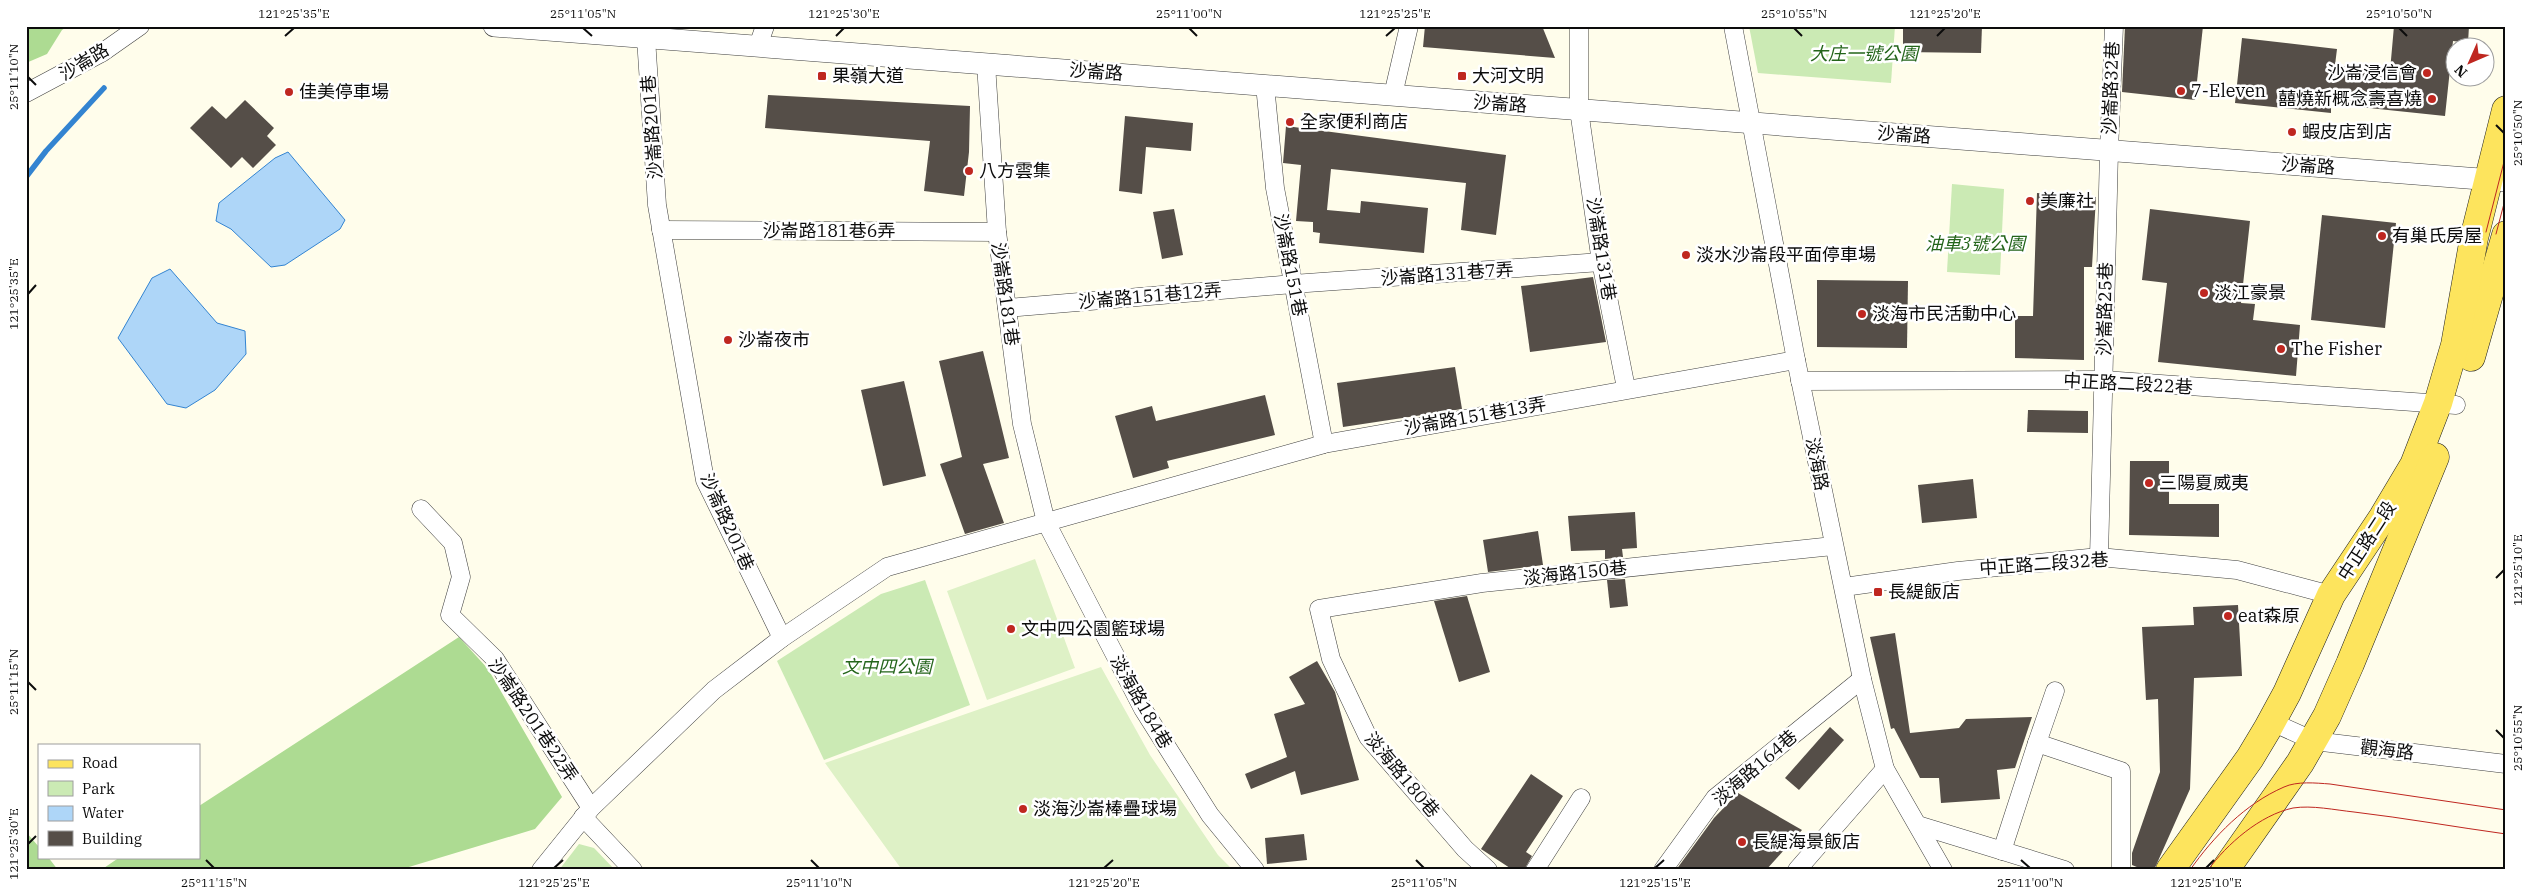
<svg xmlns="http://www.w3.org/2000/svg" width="2532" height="896" font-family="'IBM Plex Serif','Noto Sans TC',serif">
	<rect width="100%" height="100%" fill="#fffdeb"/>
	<g fill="#cbeab4">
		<polygon points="1749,26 1895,26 1891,83 1758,73"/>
		<polygon points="1952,184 2004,189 2000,275 1947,272"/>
		<polygon points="925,580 970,705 824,760 777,661 881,594"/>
		<polygon points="579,844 594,848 615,870 559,870"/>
	</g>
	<g fill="#addb92">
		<polygon points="26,26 68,26 62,30 47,54 26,63"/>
		<polygon points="459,637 488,669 562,797 535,829 399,870 101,870 120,857 199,857 199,806"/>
		<polygon points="26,832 39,847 39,857 48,857 58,870 26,870"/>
	</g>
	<g fill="#def1c6">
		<polygon points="1035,559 1075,668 987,700 947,591"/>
		<polygon points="1101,667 1150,755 1218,855 1233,870 902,870 825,763"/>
	</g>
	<g fill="#aed6f8" stroke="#3384d1">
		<polygon points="288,152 345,220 340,229 285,265 271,267 231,229 216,221 219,203 275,158"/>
		<polygon points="170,269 217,323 245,331 246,354 215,390 186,408 167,404 118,338 152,278"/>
	</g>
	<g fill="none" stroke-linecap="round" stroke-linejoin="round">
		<polyline stroke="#3384d1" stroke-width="5.5" points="26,177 46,151 104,88"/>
	</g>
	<g fill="#554e48">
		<polygon points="1425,26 1542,26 1555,58 1423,47"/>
		<polygon points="1903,26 1982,26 1981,53 1903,52"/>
		<polygon points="2125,26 2203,26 2195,100 2122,92"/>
		<polygon points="2394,26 2469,26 2468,43 2453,41 2445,116 2331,104 2331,113 2235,103 2242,38 2337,49 2335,65 2390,71"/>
		<polygon points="768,95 970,106 969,152 964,196 924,191 930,141 765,128"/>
		<polygon points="245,100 274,128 267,136 276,145 253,168 242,157 231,168 190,128 212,106 226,119"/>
		<polygon points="1125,116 1193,123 1191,151 1146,147 1142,194 1119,191"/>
		<polygon points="1286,126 1506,155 1496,235 1461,230 1466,183 1331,169 1327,210 1360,213 1361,201 1428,208 1424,253 1319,243 1320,233 1313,232 1313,222 1296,221 1301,165 1283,163"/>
		<polygon points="2037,193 2096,197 2092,267 2084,267 2084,360 2015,358 2015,316 2033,316"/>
		<polygon points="1174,209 1183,255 1162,259 1153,212"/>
		<polygon points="2150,209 2250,221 2241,303 2255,304 2253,320 2300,325 2296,376 2158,362 2167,283 2142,280"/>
		<polygon points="2322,215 2396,223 2385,328 2311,320"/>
		<polygon points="1593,277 1606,342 1530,352 1521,286"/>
		<polygon points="1817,280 1908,281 1907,348 1817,347"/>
		<polygon points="983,351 1009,458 983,464 1004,523 965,534 940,464 962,457 939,361"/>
		<polygon points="1455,367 1462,409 1343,427 1337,383"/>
		<polygon points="904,381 926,476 883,486 861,390"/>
		<polygon points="1265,395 1275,435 1167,461 1169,468 1133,478 1115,416 1152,406 1156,421"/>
		<polygon points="2028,410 2088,411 2088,433 2027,432"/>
		<polygon points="2130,461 2169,461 2169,504 2219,504 2219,537 2129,535"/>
		<polygon points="1973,479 1977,518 1922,523 1918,485"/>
		<polygon points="1635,512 1637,548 1622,549 1623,557 1605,559 1605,550 1571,551 1568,516"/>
		<polygon points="1538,531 1543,565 1488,572 1483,540"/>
		<polygon points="1625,579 1628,606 1610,608 1607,580"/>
		<polygon points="1467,596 1490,672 1459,682 1434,601"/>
		<polygon points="2238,605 2242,676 2194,678 2190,789 2154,870 2144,870 2132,865 2132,853 2160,772 2158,699 2146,700 2142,627 2194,625 2193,607"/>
		<polygon points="1895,633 1910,733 1959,728 1966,719 2032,717 2015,768 1997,770 2000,799 1941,803 1939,778 1920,778 1894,728 1891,729 1870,637"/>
		<polygon points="1317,661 1335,692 1359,780 1301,795 1295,771 1251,789 1245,774 1287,757 1274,714 1305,704 1289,677"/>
		<polygon points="1830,727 1844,740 1799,790 1785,778"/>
		<polygon points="1531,774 1563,796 1526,852 1532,856 1524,870 1513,870 1481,849"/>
		<polygon points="1738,793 1802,830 1766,870 1676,870 1714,818"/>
		<polygon points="1304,834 1307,860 1267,864 1265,838"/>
	</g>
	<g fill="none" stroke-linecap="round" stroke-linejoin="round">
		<g stroke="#3f3f3f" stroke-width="19">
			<g id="minor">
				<polyline points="1579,26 1579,110 1601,262 1626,388"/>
				<polyline points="1733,26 1796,360 1862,679 1885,769 1943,870"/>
				<polyline points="646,38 657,205 705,480 782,638"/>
				<polyline points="758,46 765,26"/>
				<polyline points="986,64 997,232 1022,424 1046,522 1143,709 1210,815 1255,870"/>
				<polyline points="1265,85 1275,188 1324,444"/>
				<polyline points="26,93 103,52 140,26"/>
				<polyline points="1393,95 1409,26"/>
				<polyline points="661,230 997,232"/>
				<polyline points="1007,308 1293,284 1601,262"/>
				<polyline points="1800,381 2104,380 2456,405"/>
				<polyline points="421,509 453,543 461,577 450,615 495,659 591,808"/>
				<polyline points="2099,557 2109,151 2114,26"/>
				<polyline points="1844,587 1958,571 2099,557 2237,570 2331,595"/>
				<polyline points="2272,722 2314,741 2506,764"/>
				<polyline points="2037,743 2055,691"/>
				<polyline points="583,817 633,870"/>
				<polyline points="1918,825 2065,870"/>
				<polyline points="2002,851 2037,743 2121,771 2121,870"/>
				<polyline points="541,870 591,808 714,690 782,638 887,567 1324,444 1796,360"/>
				<polyline points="1488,870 1465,849 1368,737 1331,659 1319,609 1482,583 1833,546"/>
				<polyline points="1535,870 1581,798"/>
				<polyline points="1663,870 1715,798 1862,679"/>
				<polyline points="1797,870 1885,769"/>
			</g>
		</g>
		<g stroke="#3f3f3f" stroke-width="22">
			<polyline id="tertiary" points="494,26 2506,181"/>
		</g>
		<g stroke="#1d1d1d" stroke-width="29">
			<g id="primary">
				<polyline points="2471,357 2506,235"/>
				<polyline points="2170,870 2250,758 2268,728 2287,693 2331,595 2383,517 2414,465 2438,403 2455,345 2474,238 2506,110"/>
				<polyline points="2225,870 2300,763 2327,716 2350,664 2435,457"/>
			</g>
		</g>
		<use href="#minor" stroke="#fff" stroke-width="18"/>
		<use href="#tertiary" stroke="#fff" stroke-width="21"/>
		<use href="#primary" stroke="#fde45d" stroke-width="28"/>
		<g stroke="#bf2720" stroke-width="1">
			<polyline points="2486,232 2506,154"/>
			<polyline points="2496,234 2506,196"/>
			<path d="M2190 870C2214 836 2245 804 2284 787 2297 781 2316 783 2330 784L2506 810"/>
			<path d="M2208 870C2227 844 2260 815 2293 808 2312 805 2335 810 2354 812 2405 818 2455 827 2506 834"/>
		</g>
	</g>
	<path fill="none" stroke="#0c0c0c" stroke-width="2" d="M583 28 592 36M1189 28 1197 36M1794 28 1802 36M2399 28 2407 36M285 36 294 28M836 36 844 28M1386 36 1395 28M1937 36 1945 28M28 77 36 85M2496 125 2504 133M28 294 36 285M2496 578 2504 570M28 682 36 690M2496 730 2504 738M28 844 36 836M206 860 214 868M811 860 819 868M1416 860 1424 868M2021 860 2030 868M554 868 563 860M1104 868 1113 860M1655 868 1664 860M2206 868 2214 860"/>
	<g fill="#bf2720" stroke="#fff" stroke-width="2">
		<circle cx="2427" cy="73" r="5"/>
		<rect x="817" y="71" width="10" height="10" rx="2.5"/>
		<rect x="1457" y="71" width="10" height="10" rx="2.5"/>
		<circle cx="2181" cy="91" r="5"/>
		<circle cx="289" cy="92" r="5"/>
		<circle cx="2432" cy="99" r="5"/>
		<circle cx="1290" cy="122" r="5"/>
		<circle cx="2292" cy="132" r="5"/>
		<circle cx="969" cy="171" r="5"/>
		<circle cx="2030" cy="201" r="5"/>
		<circle cx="2382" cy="236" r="5"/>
		<circle cx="1686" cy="255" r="5"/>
		<circle cx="2204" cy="293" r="5"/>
		<circle cx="1862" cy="314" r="5"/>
		<circle cx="728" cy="340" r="5"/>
		<circle cx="2281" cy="349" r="5"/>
		<circle cx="2149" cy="483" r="5"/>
		<rect x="1873" y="587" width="10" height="10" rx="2.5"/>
		<circle cx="2228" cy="616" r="5"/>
		<circle cx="1011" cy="629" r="5"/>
		<circle cx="1023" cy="809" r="5"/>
		<circle cx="1742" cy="842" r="5"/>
	</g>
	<g text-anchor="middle" stroke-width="5" stroke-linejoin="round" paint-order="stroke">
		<g font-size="18" font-style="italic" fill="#24651b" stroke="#fff">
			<text x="1864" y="60">大庄一號公園</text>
			<text x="1975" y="250">油車3號公園</text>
			<text x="887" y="673">文中四公園</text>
		</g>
		<g font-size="18" fill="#0c0c0c" stroke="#fff">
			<text transform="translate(84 62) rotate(-31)" y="6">沙崙路</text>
			<text transform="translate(1096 72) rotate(4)" y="6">沙崙路</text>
			<text transform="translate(2111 88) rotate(-88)" y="6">沙崙路32巷</text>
			<text transform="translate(1500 104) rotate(4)" y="6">沙崙路</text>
			<text transform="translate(652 127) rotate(-94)" y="6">沙崙路201巷</text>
			<text transform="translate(1904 135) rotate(4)" y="6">沙崙路</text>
			<text transform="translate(2308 166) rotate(4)" y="6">沙崙路</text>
			<text x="829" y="237">沙崙路181巷6弄</text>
			<text transform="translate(1601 249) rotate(81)" y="6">沙崙路131巷</text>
			<text transform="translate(1290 265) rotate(79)" y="6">沙崙路151巷</text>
			<text transform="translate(1447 274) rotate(-4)" y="6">沙崙路131巷7弄</text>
			<text transform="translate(1005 294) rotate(82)" y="6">沙崙路181巷</text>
			<text transform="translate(1150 296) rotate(-5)" y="6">沙崙路151巷12弄</text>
			<text transform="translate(2105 309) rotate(-89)" y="6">沙崙路25巷</text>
			<text transform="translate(2128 384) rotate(3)" y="6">中正路二段22巷</text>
			<text transform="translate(1475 416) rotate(-10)" y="6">沙崙路151巷13弄</text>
			<text transform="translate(1817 464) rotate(79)" y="6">淡海路</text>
			<text transform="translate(727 522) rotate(66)" y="6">沙崙路201巷</text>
			<text transform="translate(2367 541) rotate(-57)" y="6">中正路二段</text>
			<text transform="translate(2044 564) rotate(-4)" y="6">中正路二段32巷</text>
			<text transform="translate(1575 573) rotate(-6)" y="6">淡海路150巷</text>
			<text transform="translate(1141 702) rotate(60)" y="6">淡海路184巷</text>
			<text transform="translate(533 720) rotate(56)" y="6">沙崙路201巷22弄</text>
			<text transform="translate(2387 750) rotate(7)" y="6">觀海路</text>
			<text transform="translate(1755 768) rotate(-41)" y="6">淡海路164巷</text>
			<text transform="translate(1402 775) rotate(50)" y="6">淡海路180巷</text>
		</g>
		<g font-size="18" fill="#0c0c0c" stroke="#fff" text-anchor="start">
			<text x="2417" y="79" text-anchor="end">沙崙浸信會</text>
			<text x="832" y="82">果嶺大道</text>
			<text x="1472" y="82">大河文明</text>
			<text x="2191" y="97">7-Eleven</text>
			<text x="299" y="98">佳美停車場</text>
			<text x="2422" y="105" text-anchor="end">囍燒新概念壽喜燒</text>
			<text x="1300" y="128">全家便利商店</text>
			<text x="2302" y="138">蝦皮店到店</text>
			<text x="979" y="177">八方雲集</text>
			<text x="2040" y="207">美廉社</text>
			<text x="2392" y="242">有巢氏房屋</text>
			<text x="1696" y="261">淡水沙崙段平面停車場</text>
			<text x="2214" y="299">淡江豪景</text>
			<text x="1872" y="320">淡海市民活動中心</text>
			<text x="738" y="346">沙崙夜市</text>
			<text x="2291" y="355">The Fisher</text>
			<text x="2159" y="489">三陽夏威夷</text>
			<text x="1888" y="598">長緹飯店</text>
			<text x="2238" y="622">eat森原</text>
			<text x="1021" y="635">文中四公園籃球場</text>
			<text x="1033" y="815">淡海沙崙棒疊球場</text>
			<text x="1752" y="848">長緹海景飯店</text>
		</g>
	</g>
	<rect width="2532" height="896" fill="none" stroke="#ffffff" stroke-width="55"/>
	<rect x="38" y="744" width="162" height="115" fill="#ffffff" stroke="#9e9e9e"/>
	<rect x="48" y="760" width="25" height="8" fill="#fde45d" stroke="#9e9e9e"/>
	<text x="82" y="768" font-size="15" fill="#0c0c0c">Road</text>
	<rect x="48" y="781" width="25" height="15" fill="#cbeab4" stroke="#9e9e9e"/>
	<text x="82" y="794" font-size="15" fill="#0c0c0c">Park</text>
	<rect x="48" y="806" width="25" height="15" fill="#aed6f8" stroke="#9e9e9e"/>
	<text x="82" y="818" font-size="15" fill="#0c0c0c">Water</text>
	<rect x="48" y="831" width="25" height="15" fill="#554e48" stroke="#9e9e9e"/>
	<text x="82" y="844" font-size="15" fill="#0c0c0c">Building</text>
	<g transform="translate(2470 62) rotate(225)"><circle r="24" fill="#ffffff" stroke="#9e9e9e"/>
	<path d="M0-4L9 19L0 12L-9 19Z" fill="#bf2720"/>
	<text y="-8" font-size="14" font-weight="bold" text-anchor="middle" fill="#0c0c0c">N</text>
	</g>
	<rect x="28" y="28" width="2476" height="840" fill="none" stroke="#0c0c0c" stroke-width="2"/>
	<g font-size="12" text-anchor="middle" fill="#0c0c0c">
		<text x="294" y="18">121°25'35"E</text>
		<text x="583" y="18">25°11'05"N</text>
		<text x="844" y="18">121°25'30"E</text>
		<text x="1189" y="18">25°11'00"N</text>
		<text x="1395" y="18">121°25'25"E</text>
		<text x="1794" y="18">25°10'55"N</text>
		<text x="1945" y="18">121°25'20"E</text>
		<text x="2399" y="18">25°10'50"N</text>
		<text transform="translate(14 77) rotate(-90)" y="4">25°11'10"N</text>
		<text transform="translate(2518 133) rotate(-90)" y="4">25°10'50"N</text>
		<text transform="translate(14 294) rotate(-90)" y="4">121°25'35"E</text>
		<text transform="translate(2518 570) rotate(-90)" y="4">121°25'10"E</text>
		<text transform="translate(14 682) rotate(-90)" y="4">25°11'15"N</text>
		<text transform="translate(2518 738) rotate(-90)" y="4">25°10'55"N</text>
		<text transform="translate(14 844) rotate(-90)" y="4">121°25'30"E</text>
		<text x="214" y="887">25°11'15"N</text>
		<text x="554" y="887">121°25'25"E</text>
		<text x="819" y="887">25°11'10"N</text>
		<text x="1104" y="887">121°25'20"E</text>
		<text x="1424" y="887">25°11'05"N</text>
		<text x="1655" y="887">121°25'15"E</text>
		<text x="2030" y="887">25°11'00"N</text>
		<text x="2206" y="887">121°25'10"E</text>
	</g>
</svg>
